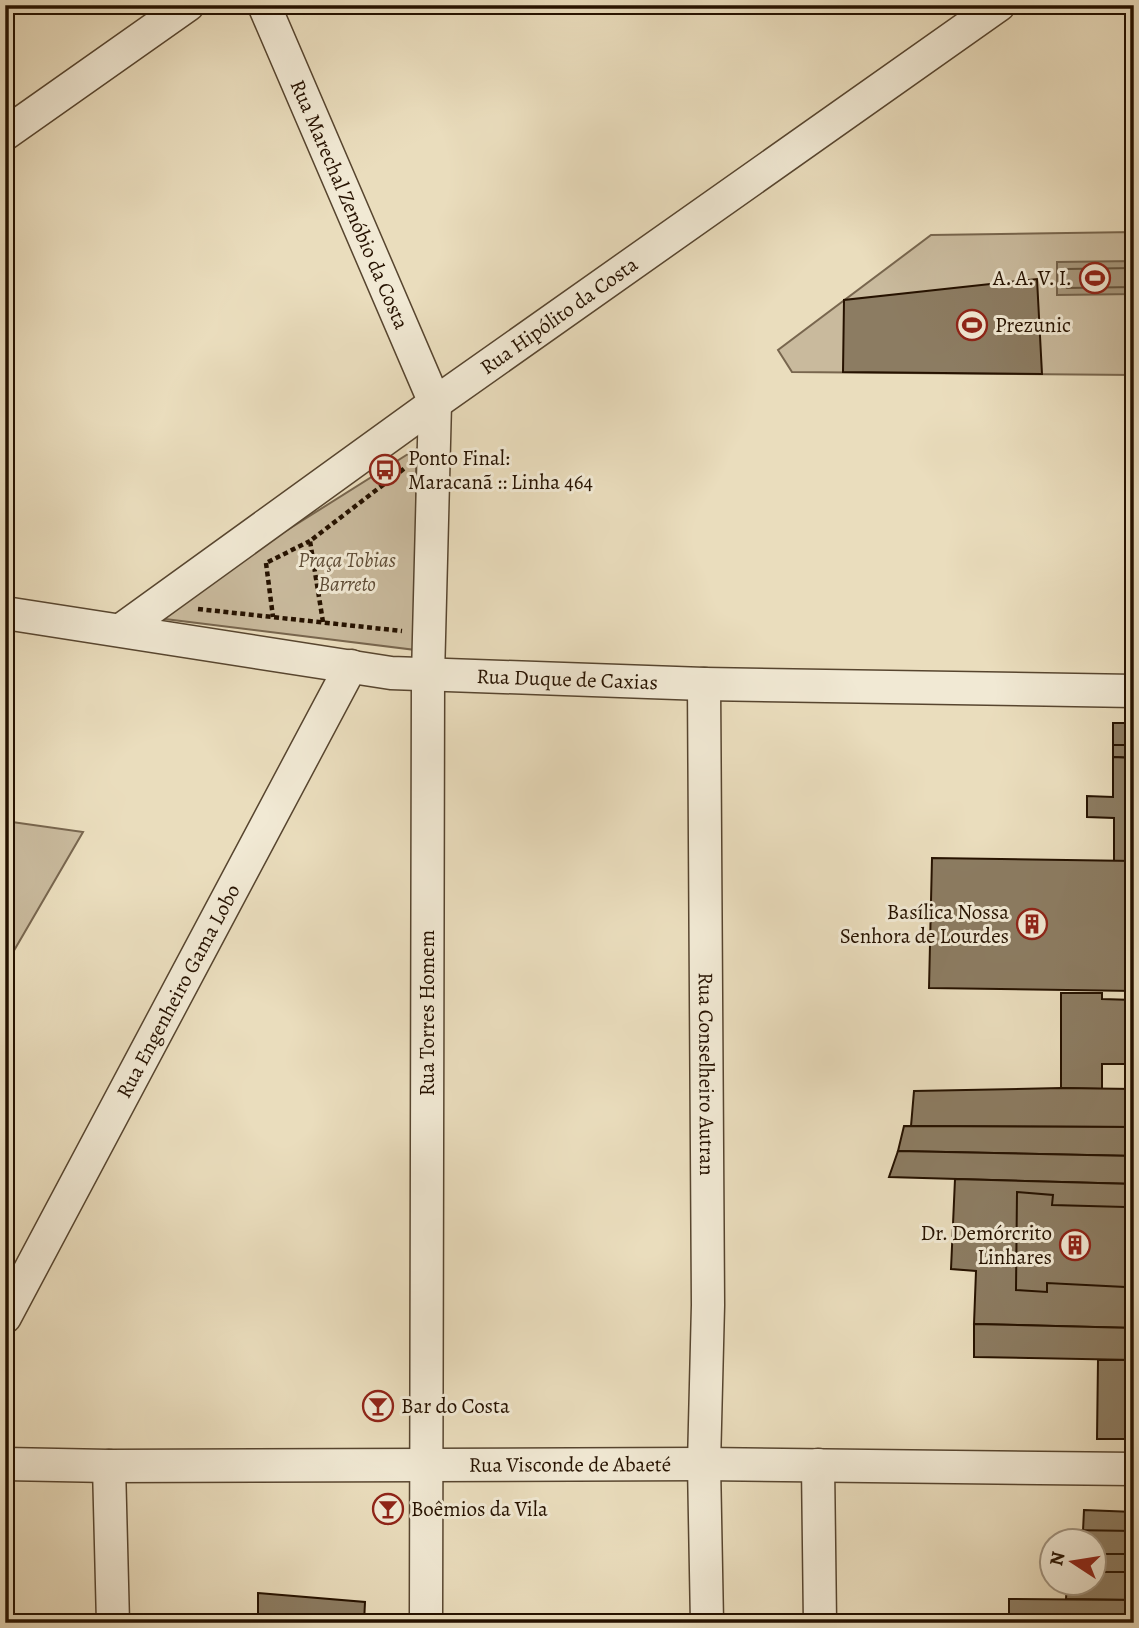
<svg xmlns="http://www.w3.org/2000/svg" width="1139" height="1628" font-family="Alegreya,serif">
	<rect width="100%" height="100%" fill="#eaddbd"/>
	<filter id="stains"><feTurbulence type="fractalNoise" baseFrequency=".00286" numOctaves="4"/><feColorMatrix values="0 0 0 0 .2 0 0 0 0 .09 0 0 0 0 .02 0 0 0 .5 -.17"/></filter>
	<radialGradient id="worn" r=".72"><stop offset=".6" stop-color="#630" stop-opacity="0"/><stop offset="1" stop-color="#630" stop-opacity=".3"/></radialGradient>
	<g fill="#c9ba9d" stroke="#78664e" stroke-width="2">
		<polygon points="1134,232 1134,375 792,372 778,350 931,235"/>
		<polygon points="416,449 416,650 149,617"/>
		<polygon points="5,821 83,832 5,966"/>
	</g>
	<polygon fill="#a7987d" stroke="#73624b" stroke-width="2" points="1134,261 1134,294 1057,295 1057,262"/>
	<g fill="none" stroke-linecap="round" stroke-linejoin="round">
		<polyline stroke="#66553e" stroke-width="2" points="1134,268 1066,269 1064,285 1067,288 1134,287"/>
	</g>
	<g fill="#8c7c62" stroke="#261200" stroke-width="2">
		<polygon points="1037,279 1042,374 843,372 844,300"/>
		<rect x="1113" y="723" width="21" height="22"/>
		<polygon points="1113,745 1134,745 1134,758 1113,757"/>
		<polygon points="1113,757 1134,758 1134,861 1114,861 1114,818 1087,817 1087,796 1113,797"/>
		<polygon points="932,858 1134,861 1134,991 929,988"/>
		<polygon points="1061,993 1102,993 1102,999 1134,1000 1134,1064 1102,1064 1102,1089 1061,1088"/>
		<polygon points="1061,1088 1134,1089 1134,1127 911,1126 914,1091"/>
		<polygon points="904,1126 1134,1127 1134,1156 898,1151"/>
		<polygon points="898,1151 1134,1156 1134,1184 889,1177"/>
		<polygon points="955,1179 1134,1184 1134,1328 974,1324 976,1271 951,1269"/>
		<polygon points="1017,1192 1053,1195 1052,1205 1125,1207 1126,1198 1134,1198 1134,1296 1126,1295 1125,1287 1047,1283 1047,1292 1016,1290"/>
		<polygon points="974,1324 1134,1328 1134,1360 974,1357"/>
		<polygon points="1098,1360 1134,1360 1134,1439 1097,1439"/>
		<polygon points="1084,1510 1134,1512 1134,1531 1083,1531"/>
		<polygon points="1069,1530 1134,1531 1134,1554 1094,1554 1094,1540 1069,1540"/>
		<rect x="1094" y="1554" width="40" height="18"/>
		<polygon points="1094,1572 1134,1572 1134,1600 1066,1599 1067,1582 1094,1582"/>
		<polygon points="258,1593 365,1602 364,1623 258,1623"/>
		<polygon points="1009,1599 1134,1600 1134,1623 1009,1620"/>
		<polygon points="1009,1620 1123,1623 1009,1623"/>
	</g>
	<g fill="none" stroke-linecap="round" stroke-linejoin="round">
		<g stroke="#57452f" stroke-width="35">
			<g id="minor">
				<path id="s1" d="M264 5 435 403 428 676 426 1623"/>
				<polyline points="5,134 188,5"/>
				<path id="s2" d="M5 613 391 673 704 684 1134 691"/>
				<path id="s3" d="M121 630 435 403 999 5"/>
				<path id="s4" d="M704 684 708 1305 704 1464 707 1623"/>
				<path id="s5" d="M5 1317 351 666"/>
				<path id="s6" d="M5 1464 109 1466 704 1464 1134 1469"/>
				<polyline points="818,1465 820,1623"/>
				<polyline points="109,1466 113,1623"/>
			</g>
		</g>
		<g stroke="#261200" stroke-width="4.5" stroke-dasharray="5 3.5" stroke-linecap="butt">
			<polyline points="268,562 310,541"/>
			<polyline points="266,563 273,617"/>
			<polyline points="198,609 402,631"/>
			<polyline points="323,622 310,541 405,468"/>
		</g>
		<use href="#minor" stroke="#f1e9d4" stroke-width="32"/>
	</g>
	<defs>
		<g id="stadium-ring" transform="scale(1.575)"><circle r="9.5" fill="#f1e9d4" stroke="#8f2418" stroke-width="1.5"/><path d="M0-5a6.5 5 0 1 0 0 10a6.5 5 0 1 0 0-10ZM-3.5-1.8h7v3.6h-7Z" fill="#8f2418"/></g>
		<g id="bus-ring" transform="scale(1.575)"><circle r="9.5" fill="#f1e9d4" stroke="#8f2418" stroke-width="1.5"/><path d="M-5-6H5V4H4V6H2V4H-2V6H-4V4H-5ZM-3.5-4V0h7V-4ZM-3.5 1.2v1.5H-2V1.2ZM2 1.2v1.5H3.5V1.2Z" fill="#8f2418"/></g>
		<g id="building-ring" transform="scale(1.575)"><circle r="9.5" fill="#f1e9d4" stroke="#8f2418" stroke-width="1.5"/><path d="M-4-6H4V6H1V3H-1V6H-4ZM-2.5-4.3h1.7v1.8h-1.7ZM.8-4.3h1.7v1.8H.8ZM-2.5-1h1.7V.8h-1.7ZM.8-1h1.7V.8H.8Z" fill="#8f2418"/></g>
		<g id="bar-ring" transform="scale(1.575)"><circle r="9.5" fill="#f1e9d4" stroke="#8f2418" stroke-width="1.5"/><path d="M-6-5H6L.8 .8V4.5H3.5V6h-7V4.5H-.8V.8Z" fill="#8f2418"/></g>
	</defs>
	<g fill-rule="evenodd">
		<use href="#stadium-ring" x="1095" y="278"/>
		<use href="#stadium-ring" x="972" y="325"/>
		<use href="#bus-ring" x="385" y="470"/>
		<use href="#building-ring" x="1032" y="924"/>
		<use href="#building-ring" x="1075" y="1245"/>
		<use href="#bar-ring" x="378" y="1406"/>
		<use href="#bar-ring" x="388" y="1509"/>
	</g>
	<g text-anchor="middle" stroke-width="6" stroke-linejoin="round" paint-order="stroke">
		<g font-size="21" fill="#261200" stroke="#f1e9d4">
			<text dy="7" stroke="none"><textPath href="#s1" startOffset="217">Rua Marechal Zenóbio da Costa</textPath></text>
			<text dy="7" stroke="none"><textPath href="#s3" startOffset="539">Rua Hipólito da Costa</textPath></text>
			<text dy="7" stroke="none"><textPath href="#s2" startOffset="567">Rua Duque de Caxias</textPath></text>
			<text dy="7" stroke="none"><textPath href="#s5" startOffset="369">Rua Engenheiro Gama Lobo</textPath></text>
			<text transform="translate(427 1013) rotate(-90)" y="7">Rua Torres Homem</text>
			<text dy="7" stroke="none"><textPath href="#s4" startOffset="390">Rua Conselheiro Autran</textPath></text>
			<text dy="7" stroke="none"><textPath href="#s6" startOffset="565">Rua Visconde de Abaeté</textPath></text>
		</g>
		<g font-size="21" fill="#261200" stroke="#f1e9d4" text-anchor="start">
			<text x="1072" y="285" text-anchor="end">A. A. V. I.</text>
			<text x="995" y="332">Prezunic</text>
			<text x="408" y="465">Ponto Final:<tspan x="408" dy="24">Maracanã :: Linha 464</tspan></text>
			<text x="1009" y="919" text-anchor="end">Basílica Nossa<tspan x="1009" dy="24">Senhora de Lourdes</tspan></text>
			<text x="1052" y="1240" text-anchor="end">Dr. Demórcrito<tspan x="1052" dy="24">Linhares</tspan></text>
			<text x="401" y="1413">Bar do Costa</text>
			<text x="411" y="1516">Boêmios da Vila</text>
		</g>
		<g font-size="21" font-style="italic" fill="#5f4d37" stroke="#f1e9d4">
			<text x="347" y="567">Praça Tobias<tspan x="347" dy="24">Barreto</tspan></text>
		</g>
	</g>
	<rect width="1139" height="1628" fill="none" stroke="#eaddbd" stroke-width="28"/>
	<rect x="7" y="7" width="1125" height="1614" fill="none" stroke="#261200" stroke-width="3.5"/>
	<rect x="14" y="14" width="1111" height="1600" fill="none" stroke="#261200" stroke-width="2"/>
	<g transform="translate(1073 1562) rotate(282)"><circle r="33" fill="#f1e9d4" stroke="#a0937f" stroke-width="2"/>
	<path d="M0-5L12 26L0 18L-12 26Z" fill="#8f2418"/>
	<text y="-10" font-size="19" font-weight="bold" text-anchor="middle" fill="#261200">N</text>
	</g>
	<rect width="100%" height="100%" filter="url(#stains)"/>
	<rect width="100%" height="100%" fill="url(#worn)"/>
</svg>
